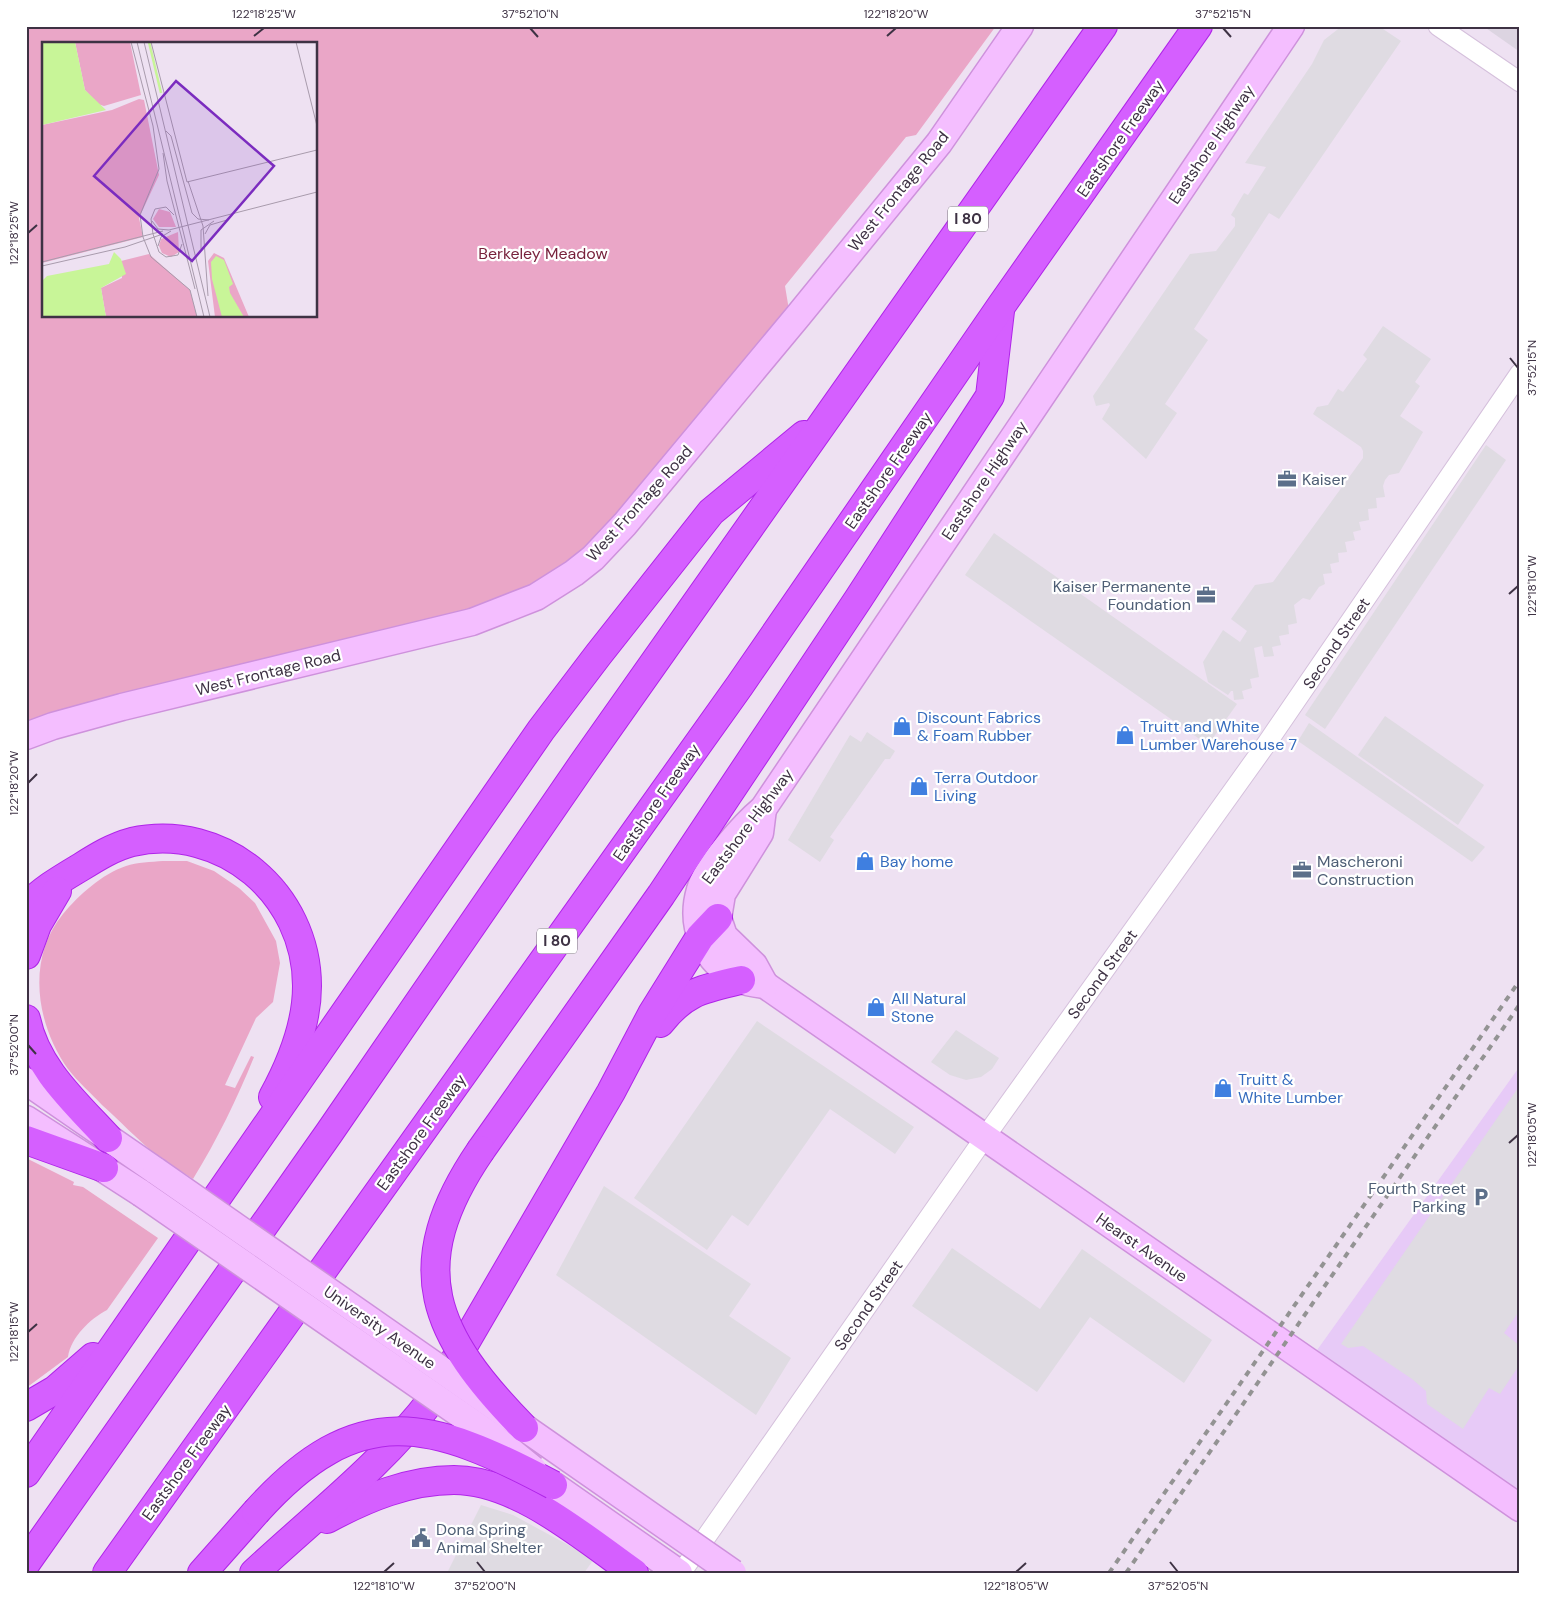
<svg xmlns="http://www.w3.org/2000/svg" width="1546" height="1599" font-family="'DM Sans',sans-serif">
	<rect width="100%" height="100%" fill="#eee1f2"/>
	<polygon fill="#e7caf7" points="1520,1066 1520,1494 1315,1353"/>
	<polygon fill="#dcd4e1" points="1483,26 1520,26 1520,52"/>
	<g fill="#eaa6c7" fill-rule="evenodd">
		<path d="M26 26H996L916 135 906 137 785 286 789 310 617 516 536 597 26 736ZM44 44H316V316H44Z"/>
		<path d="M163 861H187L214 871 239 888 255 903 276 941 280 963 273 1002 256 1018 225 1085 235 1088 251 1056 254 1057C237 1099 217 1140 193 1179 181 1171 167 1163 155 1154 137 1139 120 1121 102 1105 91 1093 78 1082 68 1069 36 1024 26 959 63 914 79 895 102 874 126 866 137 862 151 862 163 861Z"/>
		<path d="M26 1158 74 1182 73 1185 83 1187 158 1238 107 1310C90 1319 71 1337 68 1357L26 1388Z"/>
	</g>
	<g fill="#dfdbe2">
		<polygon points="1342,26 1374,26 1383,29 1401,41 1279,219 1269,213 1194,329 1208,340 1165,404 1177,413 1146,459 1102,419 1110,405 1109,403 1096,406 1093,396 1190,254 1216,251 1235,226 1235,218 1231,215 1244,193 1248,195 1266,167 1245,163 1312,64 1324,40"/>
		<polygon points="1383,326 1431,359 1415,382 1420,386 1400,416 1423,432 1399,473 1389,475 1385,480 1383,486 1385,497 1376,498 1377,508 1368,509 1369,520 1359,522 1361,530 1353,532 1355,540 1345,542 1347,552 1338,553 1339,562 1330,564 1332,573 1323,574 1325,584 1319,587 1310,600 1303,598 1294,605 1297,623 1288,625 1289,634 1279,636 1281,645 1272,647 1274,656 1264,657 1262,646 1254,648 1259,677 1250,679 1252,688 1242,691 1244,699 1234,700 1233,691 1231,691 1228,695 1208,682 1203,662 1223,630 1240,642 1247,631 1231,619 1255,585 1273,582 1363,458 1363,451 1361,447 1313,414 1317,407 1328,405 1338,389 1343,392 1367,359 1363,355"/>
		<polygon points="1486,445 1506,460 1325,729 1305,715"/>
		<polygon points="994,533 1237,704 1208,745 965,575"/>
		<polygon points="1385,716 1484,785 1458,825 1358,755"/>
		<polygon points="1309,723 1485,847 1472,862 1298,741"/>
		<polygon points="867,732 895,751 890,759 885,759 830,837 834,840 820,862 788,840 850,735 861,742"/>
		<polygon points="757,1021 914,1127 895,1154 830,1109 748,1226 732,1215 707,1250 634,1198"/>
		<polygon points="956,1030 999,1058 992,1069 981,1077 966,1080 950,1075 931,1062"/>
		<polygon points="1520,1085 1520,1310 1504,1333 1520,1346 1520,1364 1500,1394 1489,1388 1463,1429 1427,1404 1426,1391 1412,1379 1363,1346 1348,1348 1341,1344"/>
		<polygon points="604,1186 751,1284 729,1316 791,1358 756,1415 556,1275"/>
		<polygon points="952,1248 1040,1309 1082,1249 1212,1340 1184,1383 1090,1317 1037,1392 912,1306"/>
		<polygon points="481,1505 513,1515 594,1559 584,1573 447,1573"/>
	</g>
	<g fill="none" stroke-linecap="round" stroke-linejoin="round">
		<g stroke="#d5c0dc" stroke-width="21">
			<g id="street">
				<polyline points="1438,26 1520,82"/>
				<polyline points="681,1573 985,1137 1267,743 1520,373"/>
			</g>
		</g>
		<g stroke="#ce91dc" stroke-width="29">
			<g id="secondary">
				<path d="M1291 26 763 809C745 824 706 867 700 890 689 927 705 962 739 979 747 983 757 984 765 985L1520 1508"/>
				<polyline points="26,736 53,726 122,707 472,622 536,597 574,573 593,558 625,524 798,316 939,143 1020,26"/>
				<polyline points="763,809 760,833 722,894 718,918 724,936 754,965 765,985"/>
				<polyline points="26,1081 156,1171"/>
				<polyline points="26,1119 141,1193"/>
				<polyline points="553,1485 679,1573"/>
			</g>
		</g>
		<g stroke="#af25e8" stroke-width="30">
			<g id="highway">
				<path d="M26 907C42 890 61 879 81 867 97 857 113 847 132 842 223 822 307 894 307 986 307 1023 291 1064 273 1097"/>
				<polyline points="26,955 37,925 57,891"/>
				<path d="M26 1019C36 1068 75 1102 108 1138"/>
				<path d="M660 1023C685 991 703 989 741 980"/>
				<polyline points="26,1140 104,1168"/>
				<polyline points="481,1150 661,895 859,598 990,396 1000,311"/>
				<polyline points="26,1407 55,1390 93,1357"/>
				<polyline points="26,1473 541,730 598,655 711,512 804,435"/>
				<path d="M327 1519C366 1498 409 1480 454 1480 518 1480 584 1538 634 1573"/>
				<polyline points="26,1563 329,1133 582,765 1103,26"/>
				<polyline points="107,1573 740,685 1001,306 1198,26"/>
				<polyline points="202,1573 256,1512"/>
				<path d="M254 1573C315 1516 382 1465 433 1398L611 1092 652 1014 700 937 718 918"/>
			</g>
		</g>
		<use href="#street" stroke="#fff" stroke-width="19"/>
		<use href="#secondary" stroke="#f4beff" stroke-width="26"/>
		<use href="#highway" stroke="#d55fff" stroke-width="28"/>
		<g stroke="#939393" stroke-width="4" stroke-dasharray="6 6" stroke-linecap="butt">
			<polyline points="1109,1573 1520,980"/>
			<polyline points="1126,1573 1520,1004"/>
		</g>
		<g stroke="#ce91dc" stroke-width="29" stroke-linecap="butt">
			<g id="secondary-bridge">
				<polyline points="156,1171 733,1573"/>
				<polyline points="141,1193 496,1439 533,1469"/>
			</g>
		</g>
		<g stroke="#af25e8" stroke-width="30" stroke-linecap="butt">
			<g id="highway-bridge">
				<path d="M481 1150C401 1267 433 1335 524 1428"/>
				<path d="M256 1512C358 1398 431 1420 553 1485"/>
			</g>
		</g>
		<use href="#secondary-bridge" stroke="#f4beff" stroke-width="26"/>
		<use href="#highway-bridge" stroke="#d55fff" stroke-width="28"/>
	</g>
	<path fill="none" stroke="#3e3244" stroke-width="2" d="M530 28 538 37M1223 28 1231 37M254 36 264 28M887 36 896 28M28 233 37 225M1510 358 1518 368M1509 594 1518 586M28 783 37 774M28 1045 36 1054M1509 1143 1518 1135M28 1332 37 1324M477 1562 485 1572M1170 1562 1178 1572M384 1572 394 1563M1016 1572 1026 1563"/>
	<defs>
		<g id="office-bare" transform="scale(1.5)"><path d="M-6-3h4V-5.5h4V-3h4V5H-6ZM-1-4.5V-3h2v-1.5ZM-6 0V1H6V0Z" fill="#5c6f8a" stroke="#fff" stroke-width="2.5" paint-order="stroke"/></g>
		<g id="shop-bare" transform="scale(1.5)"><path d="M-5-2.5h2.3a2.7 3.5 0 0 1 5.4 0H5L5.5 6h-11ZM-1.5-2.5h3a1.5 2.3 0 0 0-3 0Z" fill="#3f7fe0" stroke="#fff" stroke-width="2.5" paint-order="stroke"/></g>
		<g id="parking-bare" transform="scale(1.5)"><path d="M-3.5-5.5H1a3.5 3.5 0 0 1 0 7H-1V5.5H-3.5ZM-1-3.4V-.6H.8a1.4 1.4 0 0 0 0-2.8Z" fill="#5c6f8a" stroke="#fff" stroke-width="2.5" paint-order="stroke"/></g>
		<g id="civic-bare" transform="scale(1.5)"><path d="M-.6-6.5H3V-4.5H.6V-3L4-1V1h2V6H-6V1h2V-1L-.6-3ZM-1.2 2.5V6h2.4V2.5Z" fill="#5c6f8a" stroke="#fff" stroke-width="2.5" paint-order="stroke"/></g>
	</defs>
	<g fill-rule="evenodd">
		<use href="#office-bare" x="1287" y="479"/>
		<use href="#office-bare" x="1206" y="595"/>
		<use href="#shop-bare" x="902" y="726"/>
		<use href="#shop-bare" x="1125" y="735"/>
		<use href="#shop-bare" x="919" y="786"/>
		<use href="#shop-bare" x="865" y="861"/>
		<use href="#office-bare" x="1302" y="870"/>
		<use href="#shop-bare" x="876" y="1007"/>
		<use href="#shop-bare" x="1223" y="1088"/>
		<use href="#parking-bare" x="1481" y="1197"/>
		<use href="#civic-bare" x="421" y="1538"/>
	</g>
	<g text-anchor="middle" stroke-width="4.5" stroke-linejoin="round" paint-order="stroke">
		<g fill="#fff" stroke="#78707c" stroke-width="1">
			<rect x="948" y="206.5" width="40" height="25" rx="4"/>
			<rect x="537" y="928.5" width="40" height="25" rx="4"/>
		</g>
		<g font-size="15" font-weight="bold" fill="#3e3244">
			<text x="968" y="224">I 80</text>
			<text x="557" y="946">I 80</text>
		</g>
		<g font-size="16" fill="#3e3244" stroke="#fff">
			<text transform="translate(1120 138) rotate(-55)" y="6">Eastshore Freeway</text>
			<text transform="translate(1211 144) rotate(-56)" y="6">Eastshore Highway</text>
			<text transform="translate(898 191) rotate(-51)" y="6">West Frontage Road</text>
			<text transform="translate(888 470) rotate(-55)" y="6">Eastshore Freeway</text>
			<text transform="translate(984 480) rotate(-56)" y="6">Eastshore Highway</text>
			<text transform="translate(639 503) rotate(-48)" y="6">West Frontage Road</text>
			<text transform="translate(1336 643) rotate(-56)" y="6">Second Street</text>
			<text transform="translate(268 672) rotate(-14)" y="6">West Frontage Road</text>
			<text transform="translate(656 802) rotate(-55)" y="6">Eastshore Freeway</text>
			<text transform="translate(747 826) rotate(-53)" y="6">Eastshore Highway</text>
			<text transform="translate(1102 974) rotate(-54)" y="6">Second Street</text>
			<text transform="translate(421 1132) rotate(-54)" y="6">Eastshore Freeway</text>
			<text transform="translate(1142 1247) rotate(35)" y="6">Hearst Avenue</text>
			<text transform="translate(868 1305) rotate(-55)" y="6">Second Street</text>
			<text transform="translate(380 1327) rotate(35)" y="6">University Avenue</text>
			<text transform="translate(186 1462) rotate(-54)" y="6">Eastshore Freeway</text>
		</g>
		<g font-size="16" fill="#78223c" stroke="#fff">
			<text x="543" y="259">Berkeley Meadow</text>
		</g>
		<g font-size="16" fill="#4e5e75" stroke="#fff" text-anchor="start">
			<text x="1302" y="485">Kaiser</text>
			<text x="1191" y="592" text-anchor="end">Kaiser Permanente<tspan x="1191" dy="18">Foundation</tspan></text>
			<text x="1317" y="867">Mascheroni<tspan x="1317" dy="18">Construction</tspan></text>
			<text x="1466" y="1194" text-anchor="end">Fourth Street<tspan x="1466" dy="18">Parking</tspan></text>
			<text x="436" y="1535">Dona Spring<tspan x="436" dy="18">Animal Shelter</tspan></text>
		</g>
		<g font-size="16" fill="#366cbe" stroke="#fff" text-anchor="start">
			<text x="917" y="723">Discount Fabrics<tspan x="917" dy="18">&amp; Foam Rubber</tspan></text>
			<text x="1140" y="732">Truitt and White<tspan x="1140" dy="18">Lumber Warehouse 7</tspan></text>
			<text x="934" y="783">Terra Outdoor<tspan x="934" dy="18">Living</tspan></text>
			<text x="880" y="867">Bay home</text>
			<text x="891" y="1004">All Natural<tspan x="891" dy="18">Stone</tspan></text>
			<text x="1238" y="1085">Truitt &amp;<tspan x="1238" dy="18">White Lumber</tspan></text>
		</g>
	</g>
	<g transform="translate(42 42)">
		<rect width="275" height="275" fill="#eee1f2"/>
		<path d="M33 0H88L99 53 62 64 56 62 43 48ZM97 57 102 58 117 133 97 176 101 195 0 221V83L70 68ZM117 167 128 170 134 185H117L111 177ZM136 190 137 210 129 215 120 211 117 204 119 197ZM172 211 182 216 207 275H173L166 219ZM107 212 148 248 155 275H64L59 246 80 236 79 219Z" fill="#eaa6c7"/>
		<path d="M0 0H33L43 48 64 68 0 83ZM72 210 79 217 84 232 59 246 64 275H0V239L5 234 67 222ZM174 214 182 218 191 242 187 245 188 251 202 275H180L170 237 169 220Z" fill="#c8f598"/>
		<path fill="none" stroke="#c8f598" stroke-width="2.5" d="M107 0 119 51"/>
		<path fill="none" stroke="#a89bac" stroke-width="1" d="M89 0 111 84 117 127 98 173 101 195 109 215 148 248 155 275M95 0 162 275M102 0 168 275M109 0 145 140 275 108M254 0 275 84M124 89 129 94 150 171 156 177 167 178M121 111 125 139 153 247M146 139 161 184 166 254M132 173 124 165 113 167 109 177 111 192 117 210 124 215 136 213 140 202M110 179 116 187 127 188M127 188 275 150M163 192 168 183 185 178M116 204 119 195 129 189M159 207V188L172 179M0 220 121 189M0 224 83 205 121 192"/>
		<path fill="#7b2cbf" fill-opacity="0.15" stroke="#7b2cbf" stroke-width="2.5" d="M134 39 232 124 150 219 52 134Z"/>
		<rect width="275" height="275" fill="none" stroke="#3e3244" stroke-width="2.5"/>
	</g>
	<rect width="1546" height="1599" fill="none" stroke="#ffffff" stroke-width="55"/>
	<rect x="28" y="28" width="1490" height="1544" fill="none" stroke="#3e3244" stroke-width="2"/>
	<g font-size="12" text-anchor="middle" fill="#3e3244">
		<text x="264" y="18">122°18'25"W</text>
		<text x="530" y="18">37°52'10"N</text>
		<text x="896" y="18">122°18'20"W</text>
		<text x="1223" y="18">37°52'15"N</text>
		<text transform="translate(14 233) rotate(-90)" y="4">122°18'25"W</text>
		<text transform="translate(1532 368) rotate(-90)" y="4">37°52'15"N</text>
		<text transform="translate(1532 586) rotate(-90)" y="4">122°18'10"W</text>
		<text transform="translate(14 783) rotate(-90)" y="4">122°18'20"W</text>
		<text transform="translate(14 1045) rotate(-90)" y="4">37°52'00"N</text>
		<text transform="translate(1532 1135) rotate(-90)" y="4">122°18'05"W</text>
		<text transform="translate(14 1332) rotate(-90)" y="4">122°18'15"W</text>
		<text x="384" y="1590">122°18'10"W</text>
		<text x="485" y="1590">37°52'00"N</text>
		<text x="1016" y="1590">122°18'05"W</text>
		<text x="1178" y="1590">37°52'05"N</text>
	</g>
</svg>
